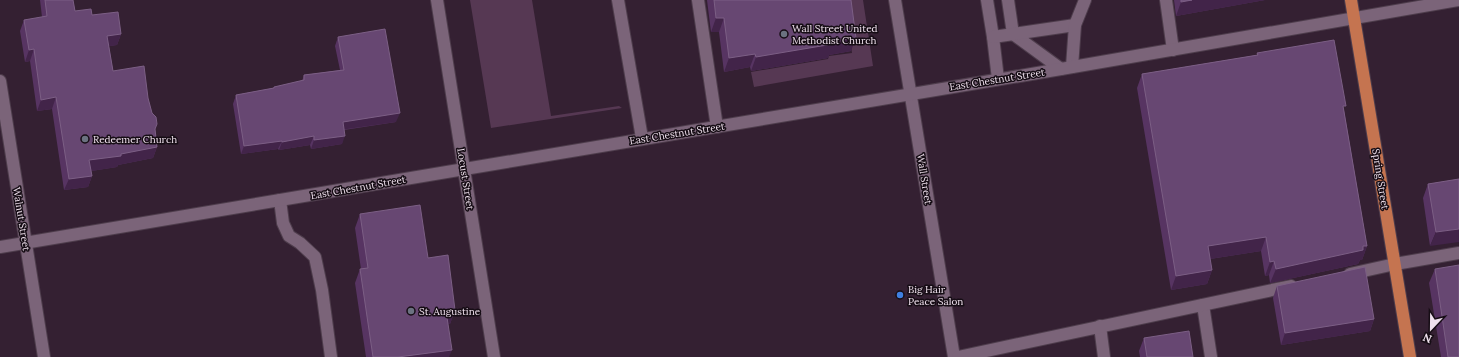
<svg xmlns="http://www.w3.org/2000/svg" width="1459" height="357" font-family="Lora,serif">
	<rect width="100%" height="100%" fill="#342032"/>
	<g fill="#563853">
		<polygon points="470,0 532,0 551,116 619,106 622,108 491,128"/>
		<polygon points="845,0 863,0 873,66 754,87 751,72 828,59 829,56 852,53"/>
	</g>
	<g fill="none" stroke-linecap="round" stroke-linejoin="round">
		<g stroke="#4e3d4c" stroke-width="14">
			<g id="minor">
				<polyline points="437,0 494,357"/>
				<polyline points="618,0 642,138"/>
				<polyline points="698,0 717,127"/>
				<polyline points="895,0 954,357"/>
				<polyline points="987,0 993,37 998,79"/>
				<polyline points="1008,0 1013,34 1061,69"/>
				<polyline points="1166,0 1173,50"/>
				<polyline points="993,37 1075,25"/>
				<polyline points="1072,67 1075,25 1085,0"/>
				<polyline points="0,81 44,357"/>
				<polyline points="280,200 283,223 289,236 300,243 315,257 322,290 331,357"/>
				<polyline points="0,247 1061,69 1459,0"/>
				<polyline points="1350,274 1395,264 1459,253"/>
				<polyline points="1203,305 1211,357"/>
				<polyline points="1100,326 1104,357"/>
				<polyline points="958,357 1291,286"/>
			</g>
		</g>
		<g stroke="#4e3d4c" stroke-width="14">
			<polyline id="major" points="1351,0 1410,357"/>
		</g>
		<use href="#minor" stroke="#7b6479" stroke-width="12"/>
		<use href="#major" stroke="#c57450" stroke-width="12"/>
	</g>
	<g fill="#573462">
		<polygon points="40,0 73,0 75,11 92,15 121,34 117,45 109,46 113,71 148,98 155,129 157,147 153,158 118,165 117,167 91,171 92,176 88,187 64,190 52,109 37,111 30,61 25,62 20,31 24,20 42,17"/>
		<polygon points="707,0 851,0 851,51 829,55 828,58 751,71 750,67 724,72 719,32 711,32"/>
		<polygon points="1174,0 1265,0 1176,16"/>
		<polygon points="338,37 396,122 344,130 342,144 311,149 310,145 279,150 278,149 241,154 233,104 236,95 273,88 274,87 302,81 304,75 340,70 335,46"/>
		<polygon points="1257,53 1344,110 1367,246 1362,260 1360,260 1358,264 1270,283 1269,275 1265,276 1261,251 1210,259 1212,270 1207,284 1171,290 1137,88 1142,74 1257,55"/>
		<polygon points="1459,179 1430,246 1423,198 1428,184"/>
		<polygon points="360,214 428,258 455,310 450,324 448,324 449,357 366,357 355,283 360,269 361,269 355,228"/>
		<polygon points="1435,269 1459,357 1441,357 1429,283"/>
		<polygon points="1277,286 1374,319 1370,331 1281,345 1273,298"/>
		<polygon points="1144,338 1193,357 1140,357 1139,351"/>
	</g>
	<g fill="#422449">
		<polygon points="1192,0 1265,0 1176,16 1181,2"/>
		<polygon points="716,18 724,18 719,32 711,32"/>
		<polygon points="121,34 117,45 103,47 107,36"/>
		<polygon points="856,38 851,51 829,55 828,58 751,71 756,57 832,41"/>
		<polygon points="34,49 30,61 25,62 29,50"/>
		<polygon points="755,54 750,67 724,72 729,58"/>
		<polygon points="56,97 52,109 37,111 41,100"/>
		<polygon points="400,113 396,122 340,130 343,122"/>
		<polygon points="314,136 310,145 279,150 282,142"/>
		<polygon points="345,136 342,144 311,149 314,140"/>
		<polygon points="282,141 278,149 241,154 244,146"/>
		<polygon points="157,147 153,158 118,165 117,167 85,172 89,160"/>
		<polygon points="92,176 88,187 64,190 69,179"/>
		<polygon points="1459,229 1459,242 1430,246 1436,232"/>
		<polygon points="1266,237 1261,251 1203,260 1208,246"/>
		<polygon points="1363,246 1367,246 1362,260 1360,260 1358,264 1270,283 1276,269"/>
		<polygon points="1274,261 1269,275 1265,276 1270,262"/>
		<polygon points="1212,270 1207,284 1171,290 1176,276"/>
		<polygon points="455,310 450,324 441,325 446,311"/>
		<polygon points="1374,319 1370,331 1281,345 1285,333"/>
		<polygon points="452,350 449,357 398,357"/>
	</g>
	<g fill="#674772" stroke="#7c5f85">
		<polygon points="45,0 73,0 75,11 91,9 92,15 118,12 121,34 107,36 113,71 144,66 148,98 152,113 156,117 157,124 155,129 157,147 121,154 121,156 89,160 92,176 69,179 56,97 41,100 34,49 29,50 24,20 47,16"/>
		<polygon points="714,0 851,0 856,38 832,41 833,44 756,57 755,54 729,58 724,18 716,18"/>
		<polygon points="1181,0 1192,0 1181,2"/>
		<polygon points="385,29 400,113 343,122 345,136 314,140 314,136 282,142 282,141 244,146 236,95 274,88 274,87 304,80 304,75 344,70 338,37"/>
		<polygon points="1334,40 1346,106 1343,106 1367,246 1363,246 1363,250 1276,269 1274,261 1270,262 1266,237 1208,246 1212,270 1176,276 1142,74 1258,55 1257,53"/>
		<polygon points="1459,179 1459,229 1436,232 1428,184"/>
		<polygon points="420,205 428,258 448,255 455,310 446,311 452,350 398,357 373,357 360,269 368,268 360,214"/>
		<polygon points="1459,265 1459,357 1448,357 1435,269"/>
		<polygon points="1365,267 1374,319 1285,333 1277,286"/>
		<polygon points="1189,331 1193,357 1147,357 1144,338"/>
	</g>
	<g fill="#6b7280" stroke="#160d15" stroke-width="1.5">
		<circle cx="784" cy="34" r="4"/>
		<circle cx="85" cy="139" r="4"/>
		<circle cx="411" cy="311" r="4"/>
	</g>
	<circle fill="#3f7fe0" stroke="#160d15" stroke-width="1.5" cx="900" cy="295" r="4"/>
	<g text-anchor="middle" stroke-width="3" stroke-linejoin="round" paint-order="stroke">
		<g font-size="10" fill="#f0e2ee" stroke="#160d15" text-anchor="start">
			<text x="792" y="32">Wall Street United<tspan x="792" dy="12">Methodist Church</tspan></text>
			<text x="93" y="143">Redeemer Church</text>
			<text x="908" y="293">Big Hair<tspan x="908" dy="12">Peace Salon</tspan></text>
			<text x="419" y="315">St. Augustine</text>
		</g>
		<g font-size="10" fill="#f0e2ee" stroke="#160d15">
			<text transform="translate(997 79) rotate(-9)" y="4">East Chestnut Street</text>
			<text transform="translate(677 133) rotate(-9)" y="4">East Chestnut Street</text>
			<text transform="translate(466 179) rotate(81)" y="4">Locust Street</text>
			<text transform="translate(925 179) rotate(81)" y="4">Wall Street</text>
			<text transform="translate(1381 179) rotate(81)" y="4">Spring Street</text>
			<text transform="translate(358 187) rotate(-10)" y="4">East Chestnut Street</text>
			<text transform="translate(22 219) rotate(81)" y="4">Walnut Street</text>
		</g>
	</g>
	<g transform="translate(1431 329) rotate(202)" stroke="#160d15" stroke-width="3" paint-order="stroke">
	<path d="M0-3L7 15L0 10L-7 15Z" fill="#f0e2ee"/>
	<text y="-6" font-size="11" font-weight="bold" text-anchor="middle" fill="#f0e2ee">N</text>
	</g>
</svg>
